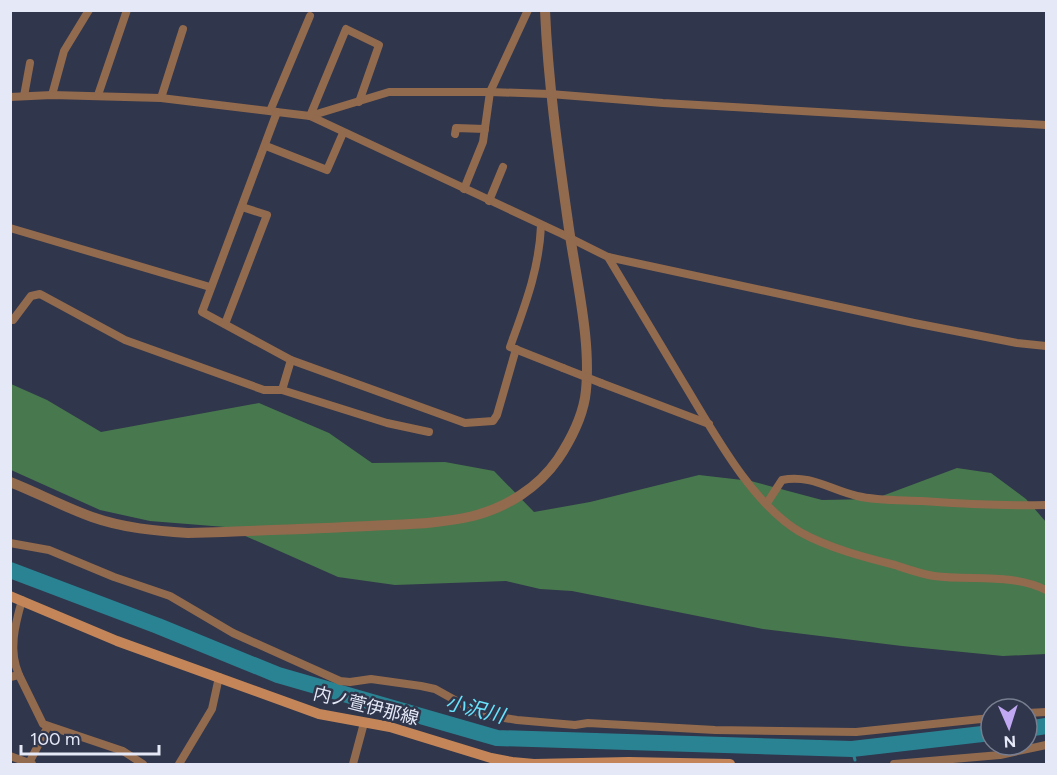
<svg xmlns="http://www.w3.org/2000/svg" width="1057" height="775" font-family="Figtree,'Noto Sans JP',sans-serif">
	<rect width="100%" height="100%" fill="#30364b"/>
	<polygon fill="#48784d" points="11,384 47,400 101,432 259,403 329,433 372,463 445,462 494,471 534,512 590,502 699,475 751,481 822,500 874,499 957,468 991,473 1026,499 1046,522 1046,654 1003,656 902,646 763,629 572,591 540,589 506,581 395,585 338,577 225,527 150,521 100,510 11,470"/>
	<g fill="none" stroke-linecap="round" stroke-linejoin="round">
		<polyline stroke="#2a8393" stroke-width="3" points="852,749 855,760"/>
		<g stroke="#2a8393" stroke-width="16">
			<polyline points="10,570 158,626 278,675 497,738 852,749 991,733"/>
			<polyline points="1027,729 1046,726"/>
		</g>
		<g stroke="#926a4e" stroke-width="8">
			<polyline points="52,95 64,51 89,10"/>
			<polyline points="98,95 127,10"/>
			<polyline points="24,96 30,63"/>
			<polyline points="10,97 52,95 161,98 310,116 389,92 490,92 550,94 663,103 1046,125"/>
			<polyline points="161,98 183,29"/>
			<polyline points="270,111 310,16"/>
			<polyline points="277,112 202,312 291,360 465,423 493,421 497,415 516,349"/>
			<polyline points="310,116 562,234 608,257 914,323 1017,343 1046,346"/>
			<polyline points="310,116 346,29 379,45 359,102"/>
			<polyline points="455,134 456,128 485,129"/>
			<polyline points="266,146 327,170 343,133"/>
			<polyline points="464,189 483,142 490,92 528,10"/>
			<polyline points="489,201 503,167"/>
			<path d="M541 226C539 270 525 305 510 347L563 368"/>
			<polyline points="10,228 210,287"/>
			<path d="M608 257C633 299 658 341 683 382 713 431 751 503 800 532 829 548 863 557 895 565 907 569 921 574 934 576 971 581 1012 573 1046 590"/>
			<polyline points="10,320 13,320 31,296 40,294 125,340 264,390 282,390 291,360"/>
			<polyline points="225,324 267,215 242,207"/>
			<polyline points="601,383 709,424"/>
			<polyline points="282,390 387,423 429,432"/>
			<path d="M767 503 782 480C810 474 831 490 857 496 878 501 901 500 922 501 963 504 1005 506 1046 505"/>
			<polyline points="10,543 49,550 114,577 170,596 233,633 340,681 350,682 371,679 421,686 435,689 480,714 517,720 575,725 588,723 715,730 856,732 991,718"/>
			<path d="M19 675C8 650 15 625 22 600"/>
			<polyline points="10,677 19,675 43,724 123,751 143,764"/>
			<polyline points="1027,713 1046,712"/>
			<polyline points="10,756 32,764"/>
			<polyline points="29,763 48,726"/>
			<polyline points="179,764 212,709 219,677"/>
			<polyline points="353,764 364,723"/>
			<polyline points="894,764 1000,755 1046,745"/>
		</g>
		<path stroke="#926a4e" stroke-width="10" d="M10 482C38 493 64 507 92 517 123 528 156 531 188 533 249 531 309 529 369 526 404 524 439 524 473 516 507 507 538 488 558 459 570 441 581 420 585 398 593 345 575 275 568 222 558 152 548 82 545 10"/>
		<polyline stroke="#c48658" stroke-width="10" points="10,596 117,641 319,714 390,727 491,758 512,762 534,764 629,762 730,764"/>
		<polyline stroke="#926a4e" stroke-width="8" points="563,368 601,383"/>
	</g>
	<g text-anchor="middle" stroke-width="5" stroke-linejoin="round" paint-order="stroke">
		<g font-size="18" fill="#e5e9f7" stroke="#30364b">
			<text transform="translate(366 706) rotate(14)" y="6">内ノ萱伊那線</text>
		</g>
		<g font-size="20" font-style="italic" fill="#68e4fd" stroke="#30364b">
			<text transform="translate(475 709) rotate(14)" y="7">小沢川</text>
		</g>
	</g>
	<rect width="1057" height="775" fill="none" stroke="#e5e9f7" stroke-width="24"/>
	<g transform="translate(1009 727) rotate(177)"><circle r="28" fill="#30364b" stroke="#787e90" stroke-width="1.5"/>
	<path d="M0-4.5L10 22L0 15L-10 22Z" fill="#c1a8f3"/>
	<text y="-9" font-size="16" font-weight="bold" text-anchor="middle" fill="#e5e9f7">N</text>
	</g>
	<path d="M21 745v9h138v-9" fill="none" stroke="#e5e9f7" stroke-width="3"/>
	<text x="30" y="745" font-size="18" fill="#e5e9f7" stroke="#30364b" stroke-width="4.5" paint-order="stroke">100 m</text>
</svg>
